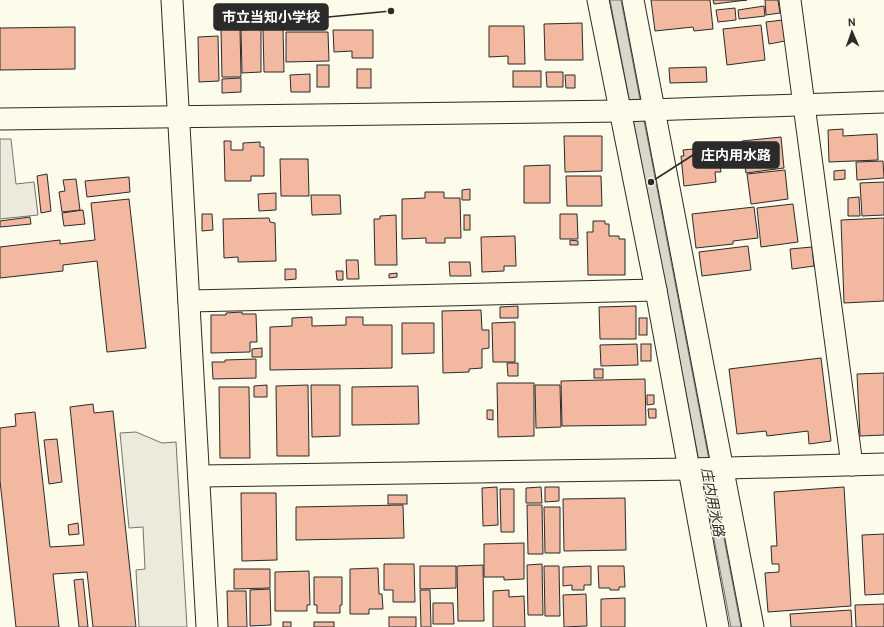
<svg xmlns="http://www.w3.org/2000/svg" width="884" height="627" font-family="Cabin,'Noto Sans JP',sans-serif">
	<rect width="100%" height="100%" fill="#fdfbea"/>
	<g fill="#eceadb" stroke="#74746e">
		<polygon points="0,139 11,139 16,184 34,182 38,215 0,219"/>
		<polygon points="136,432 162,443 176,442 187,627 139,627 136,570 145,569 143,527 129,528 120,433"/>
	</g>
	<polygon fill="#d8d7c9" stroke="#74746e" points="610,0 621,0 741,627 731,627"/>
	<g fill="#f2b8a0" stroke="#2b2b2b">
		<polygon points="651,0 710,0 713,29 694,31 693,27 655,31"/>
		<polygon points="713,0 747,0 714,4"/>
		<polygon points="765,0 778,0 780,13 766,15"/>
		<polygon points="764,6 765,16 739,19 738,10"/>
		<polygon points="735,8 736,20 718,22 716,10"/>
		<polygon points="783,20 785,41 769,44 766,22"/>
		<polygon points="582,23 583,60 545,60 544,24"/>
		<polygon points="761,25 765,60 727,65 723,29"/>
		<polygon points="489,26 524,26 525,64 508,64 508,56 489,57"/>
		<polygon points="75,27 75,69 0,70 0,28"/>
		<polygon points="240,28 241,77 222,77 221,29"/>
		<polygon points="261,29 261,72 242,73 241,30"/>
		<polygon points="263,29 283,29 284,72 264,72"/>
		<polygon points="333,30 373,30 373,58 352,58 352,51 334,52"/>
		<polygon points="286,32 328,32 329,61 286,62"/>
		<polygon points="218,36 219,81 199,82 198,37"/>
		<rect x="317" y="65" width="12" height="22"/>
		<polygon points="706,67 707,82 670,83 669,68"/>
		<rect x="357" y="69" width="14" height="19"/>
		<rect x="513" y="71" width="28" height="16"/>
		<polygon points="546,72 563,72 563,87 547,87"/>
		<polygon points="310,74 310,92 291,92 290,75"/>
		<polygon points="565,75 575,75 575,88 566,88"/>
		<polygon points="241,78 241,92 222,93 222,79"/>
		<polygon points="843,129 843,136 877,134 878,160 829,162 828,130"/>
		<polygon points="564,136 602,136 602,171 565,172"/>
		<polygon points="781,137 784,168 746,173 742,141"/>
		<polygon points="224,141 231,141 231,150 243,150 243,143 260,142 260,147 264,147 264,176 251,176 251,181 225,181"/>
		<polygon points="712,147 712,154 718,153 721,172 715,172 716,182 684,186 681,156 684,156 683,150"/>
		<polygon points="280,159 308,159 309,196 281,196"/>
		<polygon points="883,161 884,178 857,180 856,162"/>
		<polygon points="550,165 550,203 524,203 524,166"/>
		<polygon points="785,170 788,199 751,204 747,174"/>
		<polygon points="845,170 845,179 834,180 834,171"/>
		<polygon points="47,174 51,211 41,213 37,176"/>
		<polygon points="566,176 601,176 602,206 567,206"/>
		<polygon points="129,177 130,192 87,197 85,181"/>
		<polygon points="76,179 80,210 62,212 59,192 65,191 63,180"/>
		<polygon points="884,182 884,215 862,216 860,183"/>
		<polygon points="470,189 470,200 462,200 462,190"/>
		<polygon points="425,192 444,192 444,198 460,198 461,238 445,238 445,243 426,243 426,238 402,239 402,199 425,198"/>
		<polygon points="276,193 276,210 259,211 258,194"/>
		<polygon points="311,195 340,195 341,214 312,215"/>
		<polygon points="859,197 860,216 848,216 848,198"/>
		<polygon points="129,199 146,348 107,352 97,261 63,265 63,271 0,278 0,247 60,240 60,244 95,240 91,203"/>
		<polygon points="793,204 798,242 761,247 757,208"/>
		<polygon points="754,207 758,238 733,241 733,244 696,248 692,214"/>
		<polygon points="83,210 85,224 64,226 62,213"/>
		<polygon points="202,214 212,214 213,230 202,231"/>
		<polygon points="560,214 577,214 578,239 560,239"/>
		<polygon points="396,215 397,265 375,265 374,219 380,219 380,216"/>
		<rect x="464" y="215" width="6" height="15"/>
		<polygon points="30,217 31,224 0,227 0,221"/>
		<polygon points="269,218 270,222 275,223 276,261 238,262 238,257 224,258 223,219"/>
		<polygon points="884,218 884,301 844,303 841,220"/>
		<polygon points="593,221 605,221 605,224 609,224 609,236 619,236 619,239 625,239 625,275 588,275 587,232 593,232"/>
		<polygon points="515,236 516,266 504,266 504,271 482,272 481,237"/>
		<polygon points="570,240 578,241 578,245 570,245"/>
		<polygon points="748,246 751,270 702,276 699,252"/>
		<polygon points="812,247 814,266 792,269 790,249"/>
		<polygon points="346,260 358,260 359,279 347,279"/>
		<polygon points="449,262 470,262 471,276 450,276"/>
		<polygon points="285,269 296,269 296,279 285,280"/>
		<polygon points="336,271 343,271 343,280 337,280"/>
		<polygon points="397,273 397,277 389,278 389,274"/>
		<polygon points="518,306 518,318 500,318 500,307"/>
		<polygon points="636,306 636,339 600,339 599,307"/>
		<polygon points="481,310 482,330 489,330 489,348 482,349 482,368 469,369 469,372 443,373 442,311"/>
		<polygon points="242,312 242,314 256,314 257,342 250,342 250,352 211,353 211,315 226,315 226,313"/>
		<polygon points="312,317 312,326 346,325 346,317 363,317 363,325 392,325 392,368 270,370 270,327 292,326 292,318"/>
		<rect x="639" y="318" width="8" height="17"/>
		<polygon points="515,322 515,362 493,362 492,323"/>
		<polygon points="402,323 434,323 434,353 402,354"/>
		<polygon points="637,344 638,365 601,366 600,345"/>
		<rect x="641" y="344" width="10" height="17"/>
		<polygon points="262,348 262,357 252,357 252,349"/>
		<polygon points="821,358 831,441 809,444 808,431 767,436 766,431 737,434 729,369"/>
		<polygon points="256,359 256,378 213,379 212,362 225,362 225,360"/>
		<polygon points="507,363 518,363 518,376 508,376"/>
		<rect x="594" y="369" width="9" height="9"/>
		<polygon points="884,373 884,435 860,436 857,374"/>
		<polygon points="645,379 646,425 562,426 561,381"/>
		<polygon points="497,383 534,383 534,436 498,437"/>
		<polygon points="267,385 267,397 254,397 254,386"/>
		<polygon points="308,385 309,456 277,456 276,386"/>
		<polygon points="311,385 340,385 340,436 312,437"/>
		<polygon points="535,385 560,385 561,427 536,428"/>
		<polygon points="418,386 419,424 352,425 352,387"/>
		<polygon points="219,387 249,387 250,458 220,458"/>
		<polygon points="647,395 654,395 654,404 647,405"/>
		<polygon points="93,404 94,413 113,411 136,627 93,627 87,572 53,574 59,627 16,627 0,481 0,428 16,426 15,414 35,412 50,547 84,545 70,407"/>
		<polygon points="648,409 656,409 656,418 649,418"/>
		<polygon points="487,410 493,410 493,420 487,419"/>
		<polygon points="57,439 62,482 49,484 44,440"/>
		<polygon points="497,487 498,525 483,526 482,488"/>
		<polygon points="541,487 542,503 526,503 526,488"/>
		<polygon points="545,487 559,487 559,501 545,502"/>
		<polygon points="844,487 851,606 768,612 765,573 779,572 779,564 772,564 771,546 777,546 774,492"/>
		<polygon points="500,489 514,489 514,532 501,532"/>
		<polygon points="241,493 276,493 277,560 242,561"/>
		<rect x="388" y="495" width="19" height="9"/>
		<polygon points="625,498 626,550 564,551 563,499"/>
		<polygon points="403,505 404,538 296,540 296,507"/>
		<polygon points="527,505 542,505 543,554 528,554"/>
		<polygon points="544,507 560,507 560,553 545,553"/>
		<polygon points="78,523 79,534 69,535 68,525"/>
		<polygon points="884,534 884,594 865,595 862,535"/>
		<polygon points="524,543 524,579 504,580 504,577 484,577 484,544"/>
		<polygon points="384,564 414,564 415,602 393,602 393,590 384,590"/>
		<polygon points="542,564 543,615 528,615 527,565"/>
		<polygon points="483,565 484,621 458,621 457,566"/>
		<polygon points="420,566 456,566 456,588 420,589"/>
		<polygon points="544,566 559,566 560,616 545,616"/>
		<polygon points="591,566 591,585 584,585 584,590 572,590 572,585 563,586 563,567"/>
		<polygon points="598,566 624,566 625,587 619,587 619,590 610,590 610,588 599,588"/>
		<polygon points="378,568 379,594 382,594 383,609 369,609 369,614 350,614 350,569"/>
		<polygon points="234,569 270,569 270,588 234,589"/>
		<polygon points="309,571 310,605 307,605 307,611 275,611 275,572"/>
		<polygon points="314,577 342,577 342,605 340,605 340,613 317,613 317,605 314,605"/>
		<polygon points="83,579 88,627 79,627 74,580"/>
		<polygon points="270,589 271,625 250,626 250,590"/>
		<polygon points="420,590 430,590 431,627 421,627"/>
		<polygon points="509,590 509,597 524,596 525,627 493,627 493,591"/>
		<polygon points="227,591 246,591 247,627 228,627"/>
		<polygon points="586,594 587,626 564,627 563,595"/>
		<polygon points="625,598 625,627 601,627 601,599"/>
		<polygon points="433,603 453,603 454,624 433,624"/>
		<polygon points="884,604 884,627 856,627 855,605"/>
		<polygon points="851,610 852,627 791,627 790,614"/>
		<rect x="389" y="617" width="27" height="10"/>
		<rect x="283" y="622" width="8" height="5"/>
		<rect x="314" y="622" width="20" height="5"/>
	</g>
	<g fill="none" stroke-linecap="round" stroke-linejoin="round">
		<g stroke="#2b2b2b" stroke-width="23">
			<g id="minor">
				<polyline points="172,0 207,627"/>
				<polyline points="598,0 656,290 718,627"/>
				<polyline points="633,0 753,627"/>
				<polyline points="790,0 852,465"/>
				<polyline points="0,119 620,111 884,102"/>
				<polyline points="189,301 656,290"/>
				<polyline points="199,476 690,469 884,464"/>
			</g>
		</g>
		<use href="#minor" stroke="#fdfbea" stroke-width="21"/>
	</g>
	<g text-anchor="middle" stroke-width="3" stroke-linejoin="round" paint-order="stroke">
		<g font-size="14" font-style="italic" fill="#2b2b2b" stroke="#fdfbea">
			<text transform="translate(713 502) rotate(79)" y="5">庄内用水路</text>
		</g>
	</g>
	<path fill="none" stroke="#2b2b2b" stroke-width="1.5" d="M391 11L328 17M651 182L693 155"/>
	<g fill="#2b2b2b" stroke="#fdfbea" stroke-width="1.5">
		<circle cx="391" cy="11" r="4"/>
		<circle cx="651" cy="182" r="4"/>
	</g>
	<g fill="#2b2b2b" stroke="#2b2b2b" stroke-width="1.5">
		<rect x="214" y="4" width="114" height="26" rx="4"/>
		<rect x="693" y="142" width="86" height="26" rx="4"/>
	</g>
	<g font-size="14" text-anchor="middle" font-weight="bold" fill="#fff">
		<text x="271" y="22">市立当知小学校</text>
		<text x="736" y="160">庄内用水路</text>
	</g>
	<g transform="translate(852 32) rotate(358)" stroke="#fdfbea" stroke-width="3" paint-order="stroke">
	<path d="M0-3L7 15L0 10L-7 15Z" fill="#2b2b2b"/>
	<text y="-6" font-size="11" font-weight="bold" text-anchor="middle" fill="#2b2b2b">N</text>
	</g>
</svg>
